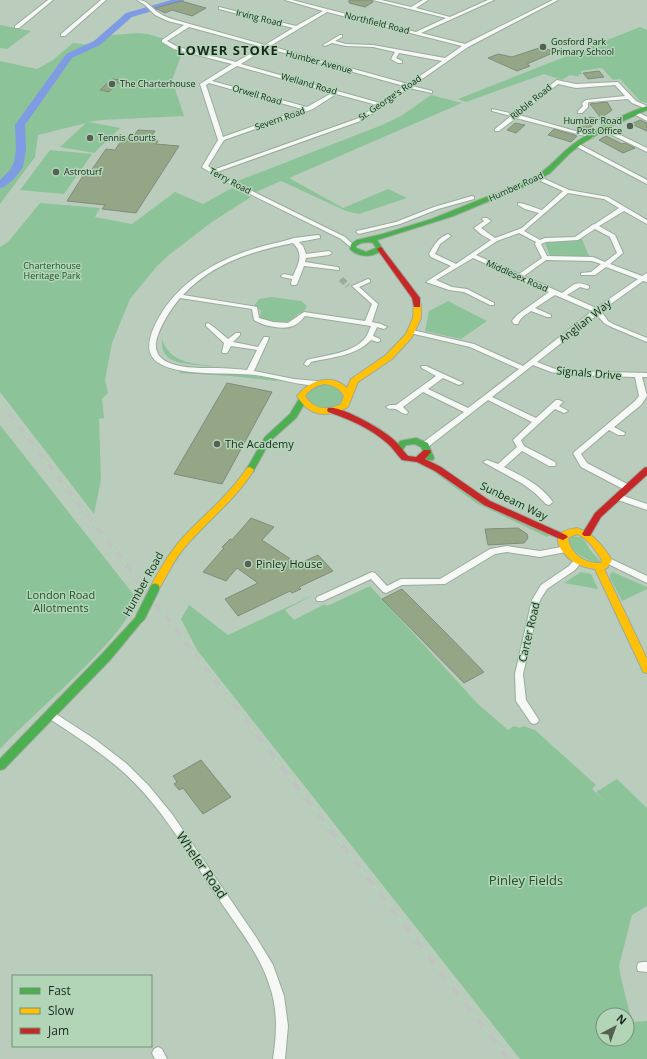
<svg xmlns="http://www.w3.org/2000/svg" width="647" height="1059" font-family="'Open Sans',sans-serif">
	<rect width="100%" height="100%" fill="#bacdbd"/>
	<g fill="#8dc398" fill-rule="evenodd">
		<polygon points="0,25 31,31 7,49 0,48"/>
		<polygon points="640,27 647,30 647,103 640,101 620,79 613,80 602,68 581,71 582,74 578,75 580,77 570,75 562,80 544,74 466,102 458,99"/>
		<polygon points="138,33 148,34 165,39 166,42 183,51 172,80 184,116 102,120 89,122 120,128 94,153 60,147 86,123 38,135 35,157 0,204 0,61 37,69 53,60 73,43 91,45 102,36"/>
		<polygon points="431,95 462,103 289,178 343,208 388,189 407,198 359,214 346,211 281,181 256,192 235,182 382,125 401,116"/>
		<polygon points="50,150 92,154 64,194 20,190"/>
		<polygon points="232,188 251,197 212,222 170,254 157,266 130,299 112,343 105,380 108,393 102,399 104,418 99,419 101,480 94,514 0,392 0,247 8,242 40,203 100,208 95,217 132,224 175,192 203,204"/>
		<path d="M582 239 589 256C581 256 554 257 550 256L545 243 549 242Z"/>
		<path d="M271 297 301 301 307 306 303 313H299C285 328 278 323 260 319L261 310 253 307 259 299Z"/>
		<polygon points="448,301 487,321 461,339 425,331 429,311"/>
		<path d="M162 339C163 341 163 343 164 344 173 364 197 364 215 366 209 367 203 365 197 365 179 363 160 362 162 339Z"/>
		<polygon points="181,371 247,375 278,379 276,381 231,376 179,373"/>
		<path d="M321 385H328L340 389 344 397C340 408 323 412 313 405 311 404 308 400 307 398V394L315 387Z"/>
		<path d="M0 425 137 599C132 608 127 619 120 628 85 672 39 708 0 749Z"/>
		<polygon points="427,467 550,535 547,537 476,503"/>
		<path d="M573 537C584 535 586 543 591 551 593 554 597 557 600 561V563L598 564C586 559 575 554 567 543L569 539Z"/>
		<polygon points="581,572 591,574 598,589 564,583"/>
		<polygon points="613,572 647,587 647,589 622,601 610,578 610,574"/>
		<path d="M370 586 478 704 508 730 514 726 520 728 523 726 535 730 596 785 592 789 609 805 596 792 617 779 647 808V906L632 915 619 966 621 978 632 1022 647 1021V1059H520L197 650 181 619 189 605 228 635 315 594 285 610 294 620 325 604 327 606ZM603 1015H627V1039H603Z"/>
	</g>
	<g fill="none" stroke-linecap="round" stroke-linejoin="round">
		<polygon fill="#7e9be4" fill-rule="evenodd" points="171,0 184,0 183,2 132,17 100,45 72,58 25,125 26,150 23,167 14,179 4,187 0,188 0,180 10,170 14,162 16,150 15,125 66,54 94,41 126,13"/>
	</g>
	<g fill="#94a685" stroke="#808c7e">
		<polygon points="349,0 372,0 373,2 365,7 349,3"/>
		<polygon points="181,1 206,8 192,16 172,10 165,13 155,8"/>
		<polygon points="542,47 555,52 527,64 530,66 517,71 488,58 498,54 512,57"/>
		<polygon points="599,71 604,77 588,79 583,73"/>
		<polygon points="112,79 121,80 109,92 100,90"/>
		<polygon points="607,102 612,110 601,118 590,104"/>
		<polygon points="590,117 600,119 585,132 576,129"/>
		<polygon points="640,120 647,123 647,131 631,124"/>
		<polygon points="515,123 525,125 516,133 507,130"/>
		<polygon points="554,129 574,135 577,136 571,142 548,135"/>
		<polygon points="138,130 155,131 149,140 158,141 156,144 179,146 136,213 102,209 105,205 67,201 86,171 91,171 106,149 115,150 123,138 132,138"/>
		<polygon points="606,136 622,144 625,143 635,148 623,153 599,140"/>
		<polygon points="227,383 272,392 222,484 174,474"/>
		<polygon points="251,518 274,527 262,540 298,564 318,555 333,571 299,587 301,589 292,593 290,591 238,616 225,599 258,583 237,568 226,581 203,572 224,548 222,547 230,539 232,540"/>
		<polygon points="518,528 527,534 528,538 524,543 488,545 485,529"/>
		<polygon points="402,589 444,631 484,672 464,683 382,599"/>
		<polygon points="201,760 231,797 203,814 183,788 179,790 174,784 177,782 173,776"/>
	</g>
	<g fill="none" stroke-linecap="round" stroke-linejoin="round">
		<polyline stroke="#9aac9d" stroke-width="6" stroke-dasharray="6 3" stroke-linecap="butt" points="341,279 348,286"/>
		<g stroke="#9baa9e" stroke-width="2">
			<g id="street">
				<polygon points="48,0 53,0 19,28 15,28 15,26"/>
				<polygon points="101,0 106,0 65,36 61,36 61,34"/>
				<path d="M137 0C148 0 151 8 159 13 163 16 168 17 172 19L265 45 293 28 219 9V7L296 26 323 11 285 0H292L416 32 446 18 373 0H381L411 7 423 0H428L416 8 450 17 488 0H494L421 33 465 44 553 0H558L468 47 412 86 432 91V93L409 88 363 120 217 172 234 182 345 237 356 247 353 249 341 239 230 184 203 168 202 167 218 140 200 84 232 64 174 49 162 42V40L184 25 168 21 155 15 145 5ZM327 12 462 46 445 58 373 45 346 44 335 41 342 37V35H340L323 45 325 46 332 43 346 46 373 47 395 52 391 59 398 63H402V61L396 58 399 53 442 61 408 84 270 46ZM189 27 262 47 236 62 178 47 167 41ZM266 48 404 86 380 103 241 64ZM237 66 332 93 307 107 212 81ZM209 83 302 109 223 137 206 85ZM336 94 377 105 359 118 213 170 208 166 224 140 313 109Z"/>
				<polygon points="557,80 576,84 618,82 636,101 647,106 647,109 632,103 628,99 589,102 588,103 588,107 582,113 578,113 578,111 583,106 582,103 586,100 625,96 615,85 576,88 558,84 519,115 593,136 593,138 516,118 499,131 495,131 495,129 511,116 492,111 492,109 514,114"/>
				<polygon points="636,111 647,117 647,121 634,114 633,113"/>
				<polygon points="602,128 606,128 647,148 647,152 602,130"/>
				<polygon points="577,143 647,180 647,184 575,146 574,145"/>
				<path d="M538 176 569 190 608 197 647 220V224L624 211 599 226 615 235 623 253 610 264 642 276 647 273V282L643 281 601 311 608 321 613 324 647 338V342L609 326 604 323 597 315 537 362 555 369 565 371 647 373V377H642L647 396 641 405 614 427 625 433 624 435H618L609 430 581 454 587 463 631 486 632 488 631 490H625L581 467 573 453 635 401 639 396 635 377 565 375 551 372 533 365 492 397 536 418 556 400H559L563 402 559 406 568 411 564 413 555 409 521 440 524 446 555 462 556 464 555 466H549L522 451 504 467C522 476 541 485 553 502L549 505 546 504 535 493 523 484 483 462 487 460 498 464 517 447 513 440 532 422 488 400 428 447H422L421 445 422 443 464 412 423 392 403 407 408 412 407 414C401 414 400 410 395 409 391 408 390 410 386 407L390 405H396L436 376 422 368 421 367 422 366H426L461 382 463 383 459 385 443 378 428 389 468 408 519 369 470 347 410 333V331L412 330 474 344 523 366 592 311 555 295 535 308 551 315V317H547L531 311C525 315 520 318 518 324H514L512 321 517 315 549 292 473 258 436 280 452 287 467 289 494 303V305H490L464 292 449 290 426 282 451 266 431 257 429 254C434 245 438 238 448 234L451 236 440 244 435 254 456 264 491 240 482 235 474 228 484 221 482 219 483 218H487L491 221 481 228 495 238 522 228 539 213 525 209 518 205V203C524 203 535 208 542 210L563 191 536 179 535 178ZM568 193 604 199 619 208 595 224 592 225 591 226 575 237 545 238 540 240 524 231ZM595 229 610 237 617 253 605 262 593 257 547 256 541 244 546 242 578 240ZM519 233 536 242 535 244 542 258 519 274 476 255 497 241ZM546 260 592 261 601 264 591 272 581 273V275H595L606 267 638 279 596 308 567 295 580 287 587 289 589 288V286C575 280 574 285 562 293L524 276Z"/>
				<polygon points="472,196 474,197 474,199 438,209 400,224 359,234 356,232 357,231 396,222 434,207"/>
				<path d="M318 235 320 236V238L299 242 303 246 306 254 329 251 332 253 329 255 306 258 305 262 337 267 339 268V270L304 266 297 284 296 285H292L291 284 292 279 282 277 281 276 284 274 293 276C299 263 304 254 293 243 253 251 212 263 183 295L257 307 259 318 273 322 288 323 304 312 365 321 372 304 352 286 368 279 370 280V282L359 287 378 304 372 322 381 324 387 327 384 329 377 327 373 336 380 339V341L378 342 371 340C356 356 332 357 311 362L309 365 307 366 304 364 307 360C325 355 353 354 366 337 368 334 369 330 371 326L305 316C302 319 299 323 295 325 284 331 264 326 254 320L252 309 180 298C171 309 163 321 158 335 145 370 195 368 216 368 227 368 237 369 247 370L257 350 231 346 227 353H223L222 352 224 343 206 326V324L208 323 215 328 228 339 236 333H240V335L233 342 258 347 264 337H268L269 338 254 371 294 379 316 381 320 383 316 385H308C290 383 273 377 255 375 229 372 178 377 157 362 147 354 148 343 152 332 173 279 227 253 280 242 285 241 290 239 294 238 302 237 310 236 318 235Z"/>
				<polygon points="618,494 647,504 647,510 615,499 614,497 615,495"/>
				<polygon points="507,546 540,551 566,546 570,549 566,552 540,557 507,552 495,554 445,584 402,585 386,593 383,592 371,579 323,601 317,601 316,599 317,597 372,572 375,573 387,586 401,579 440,579 490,549"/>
				<polygon points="579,557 583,560 575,570 547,589 540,600 523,674 526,700 539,720 537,723 534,724 531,723 516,701 515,674 532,600 541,585 569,566 576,558"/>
				<polygon points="607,557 647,576 647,583 604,562 603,560"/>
				<path d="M50 710 96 740 127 764 149 786 172 814 256 937 273 965 284 996 288 1026 285 1059H273C277 1033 278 1009 269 984 259 953 236 925 218 898 188 854 161 805 121 770 98 750 72 734 47 717L45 714 47 711Z"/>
				<polygon points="642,962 647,962 647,972 638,971 637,967 638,963"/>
				<polygon points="158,1047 162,1049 167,1059 155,1059 152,1053 154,1049"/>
			</g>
		</g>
		<g stroke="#9baa9e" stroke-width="2">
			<g id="fast">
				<path d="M647 106V110L610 127 583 143 570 153 550 173 535 182 453 216 377 240 383 249C374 258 359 258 350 249L351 244 357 240 383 234 432 219 531 179C547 171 557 157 571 146 589 132 625 113 647 106ZM369 242 373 243 376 248 366 252 356 248V246L361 243Z"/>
				<polygon points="299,399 305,399 306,401 296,418 270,441 253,472 247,472 246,470 265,437 290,414"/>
				<polygon points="416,438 428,443 434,458 433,460 427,460 421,447 415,444 406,445 402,451 399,452 395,449 400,441"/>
				<polygon points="140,614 143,616 145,618 143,620 110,660 4,769 0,770 0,759 102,654 137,616"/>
			</g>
		</g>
		<g stroke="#9baa9e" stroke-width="2">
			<g id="slow">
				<path d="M414 303H420L421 305V318L412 337 392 359 358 382 348 407C328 418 309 417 297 396 309 380 332 373 347 388L351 379 386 355 406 334 413 318ZM324 384C334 385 339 388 344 396L341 404C328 411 314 410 305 396 310 389 316 386 324 384Z"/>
				<path d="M250 467 254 470C235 500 207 521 184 548 173 561 167 576 158 590H152L150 588C158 572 167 557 178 543 201 517 228 497 247 468Z"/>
				<path d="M577 528C593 533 603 546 612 560L607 568 604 569 647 659V673L643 672 642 669 595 569C588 568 580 566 574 562 567 558 554 544 559 535 563 530 571 529 577 528ZM577 534C589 539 595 550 602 560L601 563C585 564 570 554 568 538Z"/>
			</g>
		</g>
		<g stroke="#9baa9e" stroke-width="2">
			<g id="jam">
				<polygon points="380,247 382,248 420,298 420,307 414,307 412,298 377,249"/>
				<path d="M328 408C341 405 383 430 393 439 399 444 403 451 408 456L416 457 424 450H430L431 452 425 459 441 467 490 501 566 535 568 537 563 540 560 539 484 505 435 471 417 462 402 460C397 455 393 448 387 443 370 428 349 419 328 412L327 410Z"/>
				<polygon points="647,467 647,475 601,517 590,536 584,536 582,534 595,513 644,468"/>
			</g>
		</g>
		<use href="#street" fill="#f5f8f5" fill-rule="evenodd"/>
		<use href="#fast" fill="#4caf50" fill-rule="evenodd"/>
		<use href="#slow" fill="#ffc107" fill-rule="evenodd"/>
		<use href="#jam" fill="#c62828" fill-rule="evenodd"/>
		<g stroke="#bfc4c0" stroke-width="3">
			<polyline id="rail-far2" points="0,402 5,408"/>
		</g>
		<g stroke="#bfc4c0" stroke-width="4">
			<polyline id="rail-far1" points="4,407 227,696"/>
		</g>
		<g stroke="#bfc4c0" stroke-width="4.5">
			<polyline id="rail" points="226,695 508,1059"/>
		</g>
		<use href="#rail-far2" stroke="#b2d5b7" stroke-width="2" stroke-dasharray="6" stroke-linecap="butt"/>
		<use href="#rail-far1" stroke="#b2d5b7" stroke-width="2.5" stroke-dasharray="8" stroke-linecap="butt"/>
		<use href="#rail" stroke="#b2d5b7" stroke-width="3" stroke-dasharray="10" stroke-linecap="butt"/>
		<g stroke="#9baa9e" stroke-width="11" stroke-linecap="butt">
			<polyline id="fast-bridge" points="140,618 155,588"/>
		</g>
		<use href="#fast-bridge" stroke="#4caf50" stroke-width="9"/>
	</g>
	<g fill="#526154" stroke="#b2d5b7" stroke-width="1.5">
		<circle cx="543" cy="47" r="4"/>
		<circle cx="112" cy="84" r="4"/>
		<circle cx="630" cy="126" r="4"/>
		<circle cx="90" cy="138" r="4"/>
		<circle cx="56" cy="172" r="4"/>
		<circle cx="217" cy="444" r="4"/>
		<circle cx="248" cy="564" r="4"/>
	</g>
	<g text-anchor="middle" stroke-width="3" stroke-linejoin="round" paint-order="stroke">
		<g font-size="9" fill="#1a271c" stroke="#b2d5b7">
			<text transform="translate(259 18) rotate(14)" y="3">Irving Road</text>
			<text transform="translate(377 23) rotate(14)" y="3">Northfield Road</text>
			<text transform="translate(319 62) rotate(15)" y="3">Humber Avenue</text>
			<text transform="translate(309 84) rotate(16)" y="3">Welland Road</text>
			<text transform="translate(257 95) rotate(16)" y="3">Orwell Road</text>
			<text transform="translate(390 98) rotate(-34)" y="3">St. George's Road</text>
			<text transform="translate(531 102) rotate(-39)" y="3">Ribble Road</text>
			<text transform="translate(280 119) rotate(-19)" y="3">Severn Road</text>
			<text transform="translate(230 181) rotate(28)" y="3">Terry Road</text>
			<text transform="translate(516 187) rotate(-24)" y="3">Humber Road</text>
			<text transform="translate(517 276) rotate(24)" y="3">Middlesex Road</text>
		</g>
		<g font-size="9" fill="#1a271c" stroke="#b2d5b7" text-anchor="start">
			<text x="551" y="45">Gosford Park<tspan x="551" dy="10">Primary School</tspan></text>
			<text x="120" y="87">The Charterhouse</text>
			<text x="622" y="124" text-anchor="end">Humber Road<tspan x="622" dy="10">Post Office</tspan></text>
			<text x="98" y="141">Tennis Courts</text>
			<text x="64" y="175">Astroturf</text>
		</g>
		<g font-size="9" fill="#1f4e2b" stroke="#b2d5b7">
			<text x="52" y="269">Charterhouse<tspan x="52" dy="10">Heritage Park</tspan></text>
		</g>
		<g font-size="11" fill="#1a271c" stroke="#b2d5b7">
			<text transform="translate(585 321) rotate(-38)" y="4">Anglian Way</text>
			<text transform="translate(589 373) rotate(5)" y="4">Signals Drive</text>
			<text transform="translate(514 501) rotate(26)" y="4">Sunbeam Way</text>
			<text transform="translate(143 584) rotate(-61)" y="4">Humber Road</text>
			<text transform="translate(529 632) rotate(-77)" y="4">Carter Road</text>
		</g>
		<g font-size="11" fill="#1a271c" stroke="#b2d5b7" text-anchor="start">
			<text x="225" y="448">The Academy</text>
			<text x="256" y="568">Pinley House</text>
		</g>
		<g font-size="11" fill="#1f4e2b" stroke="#b2d5b7">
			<text x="61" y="599">London Road<tspan x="61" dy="13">Allotments</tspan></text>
		</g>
		<g font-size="13" font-weight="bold" letter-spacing="1" fill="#1a271c" stroke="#b2d5b7">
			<text x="228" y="55">LOWER STOKE</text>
		</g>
		<g font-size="13" fill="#1a271c" stroke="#b2d5b7">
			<text transform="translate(202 865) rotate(55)" y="5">Wheler Road</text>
		</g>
		<g font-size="13" fill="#1f4e2b" stroke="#b2d5b7">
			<text x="526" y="885">Pinley Fields</text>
		</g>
	</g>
	<rect x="12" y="975" width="140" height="72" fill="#b2d5b7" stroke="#758f79"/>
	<rect x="20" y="988" width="20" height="6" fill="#4caf50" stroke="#758f79"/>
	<text x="48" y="995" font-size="12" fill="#1a271c">Fast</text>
	<rect x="20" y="1008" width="20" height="6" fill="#ffc107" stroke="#758f79"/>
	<text x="48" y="1015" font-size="12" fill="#1a271c">Slow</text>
	<rect x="20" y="1028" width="20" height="6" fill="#c62828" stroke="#758f79"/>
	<text x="48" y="1035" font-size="12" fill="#1a271c">Jam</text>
	<g transform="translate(615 1027) rotate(41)"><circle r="19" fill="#b2d5b7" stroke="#758f79"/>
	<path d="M0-3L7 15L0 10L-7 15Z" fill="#526154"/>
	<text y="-6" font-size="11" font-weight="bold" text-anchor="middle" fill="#1a271c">N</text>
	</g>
</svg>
